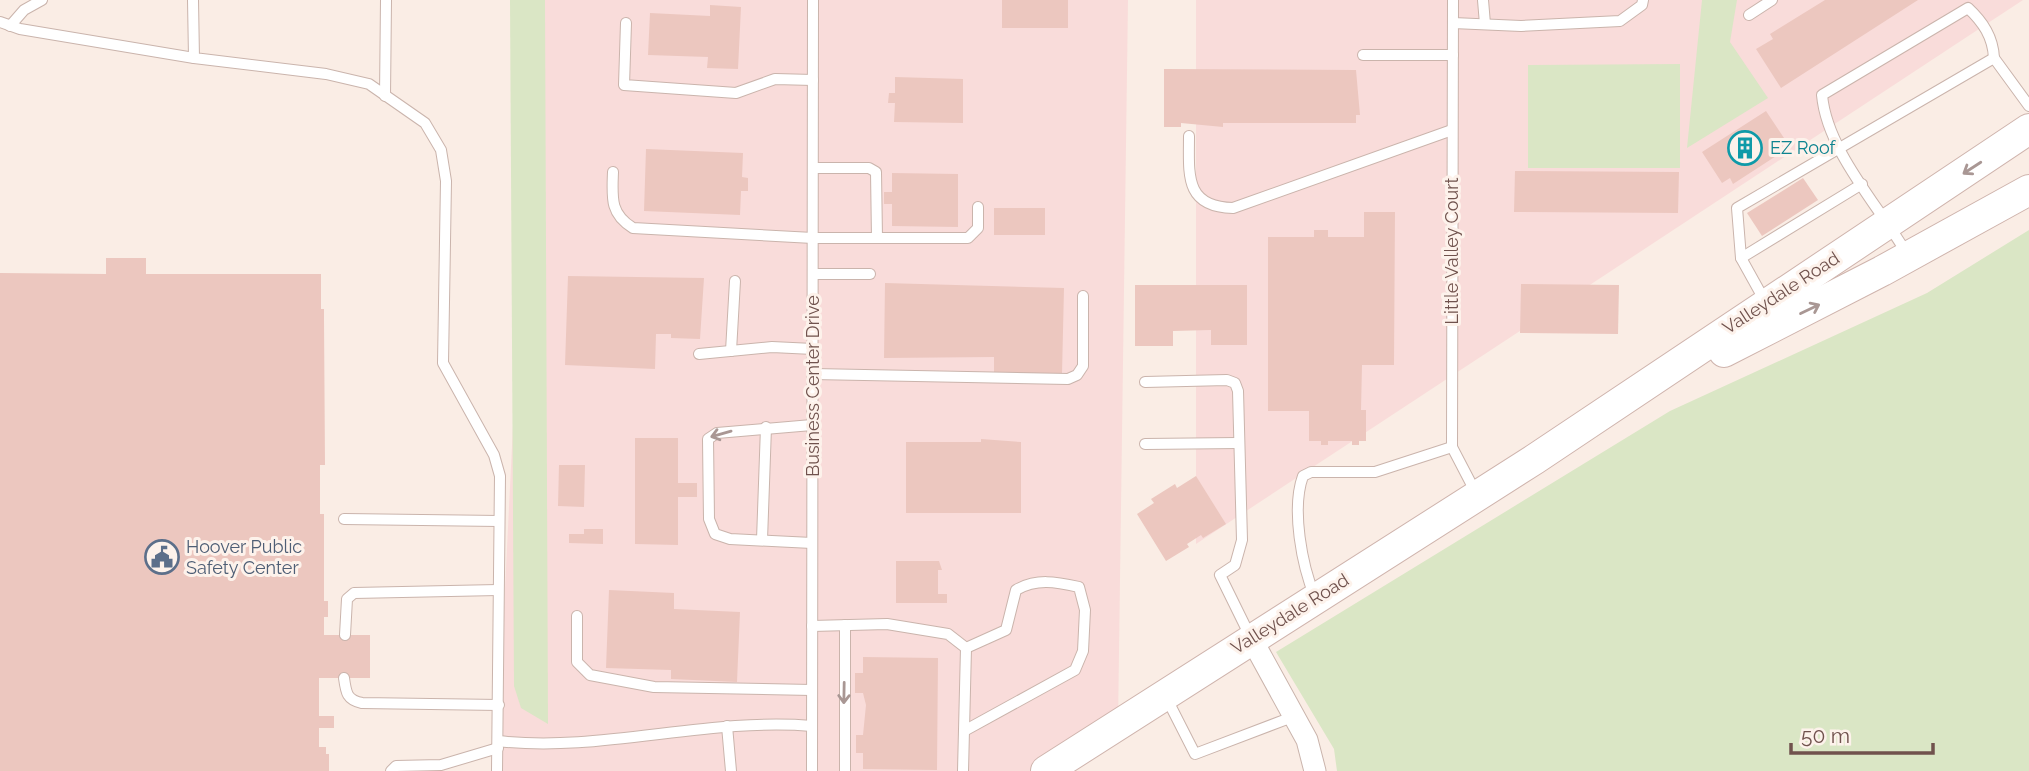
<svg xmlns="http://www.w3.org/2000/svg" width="2029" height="771" font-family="Raleway,sans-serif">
	<rect width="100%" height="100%" fill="#faede5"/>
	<g fill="#f9dcda">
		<polygon points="534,0 1128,0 1118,725 1050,771 496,771"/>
		<polygon points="1196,0 2023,0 1196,544"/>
	</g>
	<g fill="#dae6c5">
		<polygon points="510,0 545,0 548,724 521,708 514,686"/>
		<polygon points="1702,0 1737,0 1730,42 1768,98 1687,148"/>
		<polygon points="1680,64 1680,168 1528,168 1528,65"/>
		<polygon points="2029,230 2029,771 1337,771 1334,749 1276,652 1670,411 1927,293"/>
	</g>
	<g fill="#ecc7bf">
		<rect x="1002" y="0" width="66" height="28"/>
		<polygon points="1825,0 1918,0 1781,88 1756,49 1773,39 1770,34"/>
		<polygon points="710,5 741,7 738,69 707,68 708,57 648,55 650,13 710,16"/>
		<polygon points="1164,69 1356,70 1360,115 1356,115 1356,123 1223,123 1223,127 1181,123 1181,127 1164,127"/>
		<polygon points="895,77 963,79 963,123 894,122 895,103 888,103 889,93 895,93"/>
		<polygon points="1766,111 1786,141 1780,145 1784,151 1733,184 1730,178 1722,183 1702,152"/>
		<polygon points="646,149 743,153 742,177 748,178 748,191 741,191 740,215 644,211"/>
		<polygon points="1515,171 1679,172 1678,213 1514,212"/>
		<polygon points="892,173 958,174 958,227 892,226 892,204 884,204 884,192 892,192"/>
		<polygon points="1803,178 1818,200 1762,236 1747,213"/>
		<rect x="994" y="208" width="51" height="27"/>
		<polygon points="1364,212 1395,212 1394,365 1362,365 1361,410 1366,410 1366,441 1359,441 1359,445 1352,445 1352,441 1328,441 1328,445 1321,445 1321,441 1309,441 1309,411 1268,411 1268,237 1314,237 1314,230 1328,230 1328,237 1364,237"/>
		<polygon points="106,258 146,258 146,274 321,274 321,309 324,309 324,319 325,465 320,465 320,514 324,514 324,601 328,601 328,617 324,617 324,635 370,635 370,678 319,678 319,716 334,716 334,728 319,728 319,747 326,747 326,754 329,754 329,771 0,771 0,273 106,274"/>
		<polygon points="568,276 704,278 700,339 671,338 671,334 656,334 655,369 565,365"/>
		<polygon points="885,283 1064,288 1062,374 994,372 994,357 884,358"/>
		<polygon points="1521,284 1619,285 1618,334 1520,333"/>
		<polygon points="1135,285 1247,285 1247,345 1211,345 1211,330 1173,331 1173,346 1135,346"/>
		<polygon points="635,438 678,438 678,483 697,483 697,497 678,497 678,545 635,544"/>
		<polygon points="981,439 1021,442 1021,513 906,513 906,442 981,442"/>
		<polygon points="559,465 585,465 584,507 558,506"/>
		<polygon points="1196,476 1226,524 1203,538 1201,535 1187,544 1189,547 1166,561 1137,514 1154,503 1151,499 1175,484 1177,488"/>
		<polygon points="584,529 603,529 603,544 569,543 569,534 584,534"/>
		<polygon points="896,561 939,561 942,570 938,570 938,594 947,594 947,603 896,603"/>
		<polygon points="609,590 674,593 674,609 740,612 737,682 671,679 671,670 606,668"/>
		<polygon points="863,657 938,658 937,770 863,769 863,753 856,753 856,735 863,735 866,705 863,693 855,693 855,673 863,673"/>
	</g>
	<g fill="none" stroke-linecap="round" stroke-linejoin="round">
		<g stroke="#cab4ac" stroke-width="12">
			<g id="lane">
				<polyline points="193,0 194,58 326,74 369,84 425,123 441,150 446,181 443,363 494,455 500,476 497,771"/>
				<polyline points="1453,0 1452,447 1477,495"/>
				<polyline points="1483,0 1485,24"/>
				<polyline points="1749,15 1772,0"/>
				<polyline points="0,22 20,29 194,58"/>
				<polyline points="626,23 624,85 736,93 775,79 813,80"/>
				<polyline points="1453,23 1521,26 1620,21 1642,5 1643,0"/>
				<polyline points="10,26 24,10 42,0"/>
				<polyline points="1363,55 1453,55"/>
				<polyline points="385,96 386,0"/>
				<path d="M1189 136C1189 174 1184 207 1233 208L1452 130"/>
				<polyline points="813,168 869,168 876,172 877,238"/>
				<path d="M613 172C612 198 610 214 633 228L813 238H968L978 228V207"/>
				<path d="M1907 254C1879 206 1827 151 1822 95L1968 8C1983 22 1993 37 1994 58"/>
				<polyline points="1741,258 1862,184"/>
				<polyline points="813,274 870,274"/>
				<polyline points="1766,303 1741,258 1737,208 1994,58 2029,106"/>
				<polyline points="731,351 735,281"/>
				<polyline points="699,354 772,347 813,349"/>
				<polyline points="813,374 1068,379 1077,375 1083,366 1083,296"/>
				<polyline points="1145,382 1227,380 1235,383 1238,391 1242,540 1235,565 1220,575 1251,638"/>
				<polyline points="1145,444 1238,443"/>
				<polyline points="344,519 499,521"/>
				<polyline points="762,540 766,427"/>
				<polyline points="812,543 730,539 715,534 709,519 708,439 717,433 812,425"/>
				<path d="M1315 597C1302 566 1291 509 1303 476L1311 472H1375L1452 447"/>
				<polyline points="577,616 577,662 590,675 654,687 812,690"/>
				<polyline points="812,626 887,624 948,634 966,648 963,771"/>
				<polyline points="345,635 347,599 354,593 498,590"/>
				<path d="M344 678C346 693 347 700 362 703L499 705"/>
				<polyline points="1166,697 1195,754 1295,716"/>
				<polyline points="727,726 731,771"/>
				<path d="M964 731 1075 670 1083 651 1085 610 1079 587C1056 582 1037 578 1016 590L1006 630 966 648"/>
				<path d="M498 741C601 753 707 717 812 726"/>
				<polyline points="391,771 396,766 441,765 498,748"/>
				<polyline points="812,771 813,0"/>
				<polyline points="845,771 845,625"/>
			</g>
		</g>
		<g stroke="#cab4ac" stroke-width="23">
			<polyline id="street" points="1251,638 1307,740 1315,771"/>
		</g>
		<g stroke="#cfb4ad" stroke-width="32">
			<g id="secondary">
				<polyline points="1724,352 1882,271 2029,190"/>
				<polyline points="1046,771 1535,459 2029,129"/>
			</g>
		</g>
		<use href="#lane" stroke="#fff" stroke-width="10"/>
		<use href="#street" stroke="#fff" stroke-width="21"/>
		<use href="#secondary" stroke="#fff" stroke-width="30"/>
	</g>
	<defs><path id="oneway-shaft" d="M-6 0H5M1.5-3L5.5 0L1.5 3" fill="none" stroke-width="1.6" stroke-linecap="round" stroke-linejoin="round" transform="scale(1.75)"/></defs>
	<g stroke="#a99794">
		<use href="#oneway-shaft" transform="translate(1972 168) rotate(147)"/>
		<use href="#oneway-shaft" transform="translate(1810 309) rotate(-26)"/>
		<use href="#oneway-shaft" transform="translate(721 434) rotate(164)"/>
		<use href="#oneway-shaft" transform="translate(844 693) rotate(91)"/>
	</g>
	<defs>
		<g id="building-ring" transform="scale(1.75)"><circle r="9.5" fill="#fdf2eb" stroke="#0f9aa8" stroke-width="1.5"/><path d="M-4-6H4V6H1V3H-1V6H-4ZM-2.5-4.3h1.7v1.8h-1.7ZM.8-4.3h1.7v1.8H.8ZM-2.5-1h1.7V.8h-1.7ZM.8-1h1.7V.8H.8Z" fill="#0f9aa8"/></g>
		<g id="civic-ring" transform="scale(1.75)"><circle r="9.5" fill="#fdf2eb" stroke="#5c6f8a" stroke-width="1.5"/><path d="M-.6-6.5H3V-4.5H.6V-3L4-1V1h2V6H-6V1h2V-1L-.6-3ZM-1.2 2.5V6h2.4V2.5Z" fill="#5c6f8a"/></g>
	</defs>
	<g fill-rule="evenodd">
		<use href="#building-ring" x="1745" y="148"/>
		<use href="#civic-ring" x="162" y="557"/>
	</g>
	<g text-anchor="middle" stroke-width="6" stroke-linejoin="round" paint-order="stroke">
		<g font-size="18" fill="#0d838f" stroke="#fdf2eb" text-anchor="start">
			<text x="1770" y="154">EZ Roof</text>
		</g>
		<g font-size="18" fill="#70524d" stroke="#fdf2eb">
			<text transform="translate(1452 251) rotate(-90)" y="6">Little Valley Court</text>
			<text transform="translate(1781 293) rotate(-33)" y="6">Valleydale Road</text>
			<text transform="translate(813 386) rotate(-90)" y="6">Business Center Drive</text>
			<text transform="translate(1290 614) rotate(-32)" y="6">Valleydale Road</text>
		</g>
		<g font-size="18" fill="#4e5e75" stroke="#fdf2eb" text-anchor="start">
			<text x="186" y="553">Hoover Public<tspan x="186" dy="21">Safety Center</tspan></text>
		</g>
	</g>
	<path d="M1791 743v10h142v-10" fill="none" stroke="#70524d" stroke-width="3.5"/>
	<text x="1801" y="743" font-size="21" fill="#70524d" stroke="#fdf2eb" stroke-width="5" paint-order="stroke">50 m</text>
</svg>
